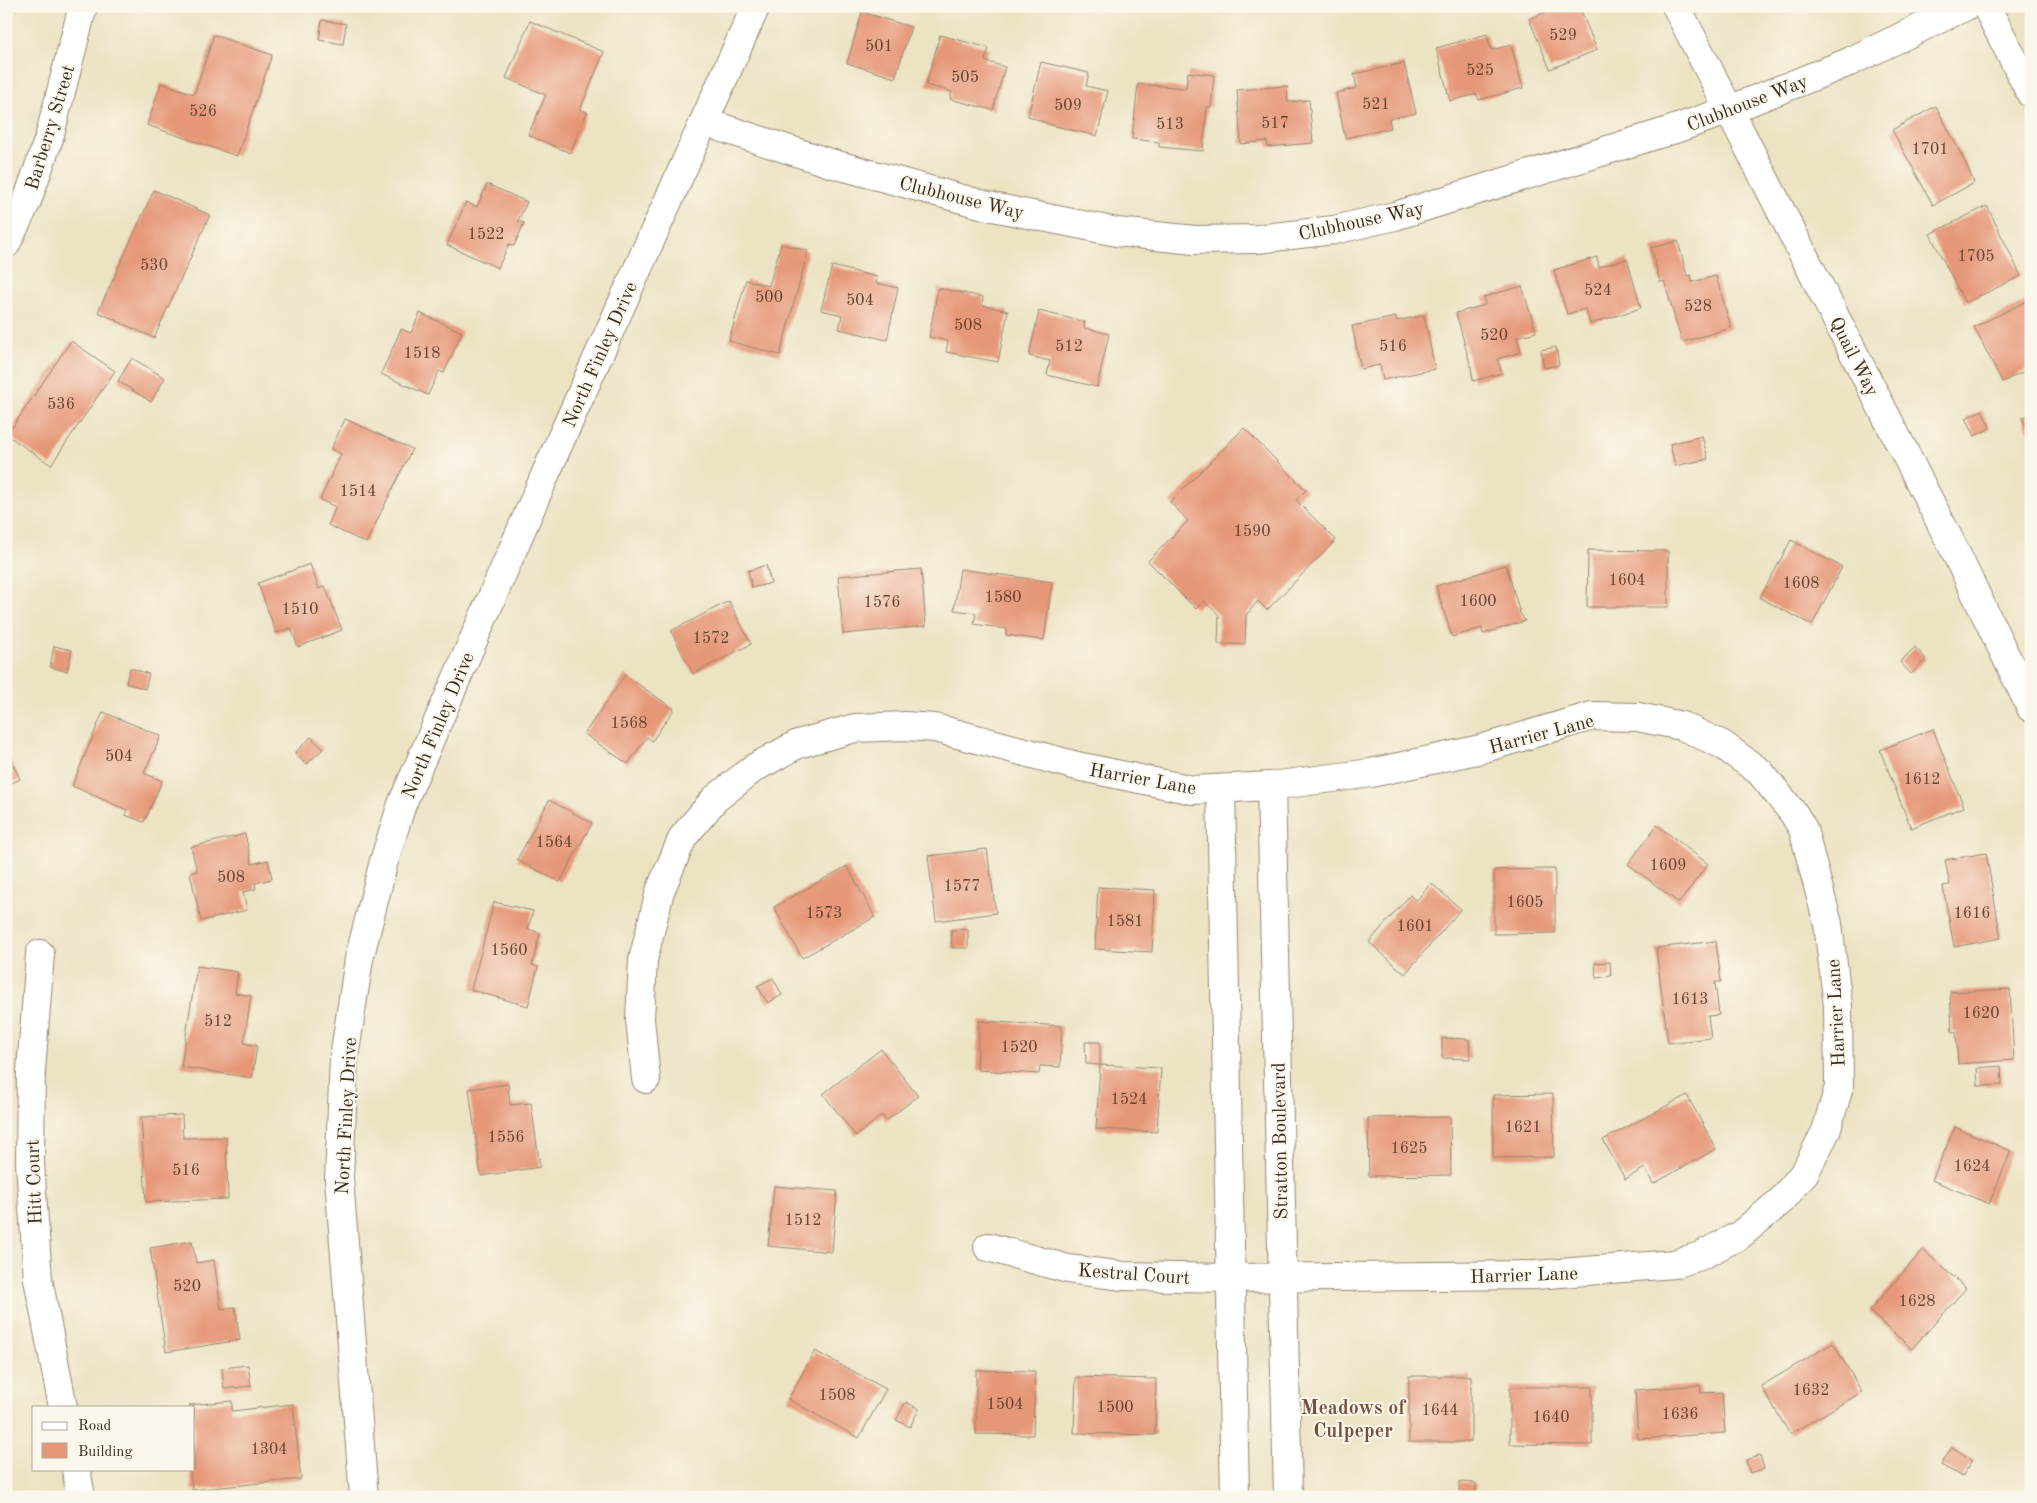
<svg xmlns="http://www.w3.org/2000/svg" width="2037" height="1503" font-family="'Old Standard TT',serif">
	<rect width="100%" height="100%" fill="#fbf7ec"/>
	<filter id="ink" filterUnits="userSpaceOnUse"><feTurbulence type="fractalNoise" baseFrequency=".02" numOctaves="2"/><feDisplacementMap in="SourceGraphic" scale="10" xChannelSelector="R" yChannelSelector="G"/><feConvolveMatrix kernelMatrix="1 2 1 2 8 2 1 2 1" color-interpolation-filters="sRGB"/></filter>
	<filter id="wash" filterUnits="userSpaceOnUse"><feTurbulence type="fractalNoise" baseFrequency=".0096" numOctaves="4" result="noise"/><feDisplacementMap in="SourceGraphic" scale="20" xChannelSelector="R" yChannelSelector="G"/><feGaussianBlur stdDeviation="1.12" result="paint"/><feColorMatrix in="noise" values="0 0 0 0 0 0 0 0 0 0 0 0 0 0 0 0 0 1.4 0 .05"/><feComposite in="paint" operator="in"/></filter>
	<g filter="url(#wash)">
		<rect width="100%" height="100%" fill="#ece3c3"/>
		<g id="blocks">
			<g fill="#e69777">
				<polygon points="1560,6 1579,6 1597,50 1550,69 1529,19"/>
				<polygon points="862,12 911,27 895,78 847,63"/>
				<polygon points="322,20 346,24 343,44 319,40"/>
				<polygon points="530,21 604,52 580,110 587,112 570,153 528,135 546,95 506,78"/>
				<polygon points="1487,34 1491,50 1511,45 1523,88 1479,100 1477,94 1450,101 1436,48"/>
				<polygon points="214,35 272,55 237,156 147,125 161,83 194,94"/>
				<polygon points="940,35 989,48 985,61 1005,67 993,110 950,99 952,92 926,85"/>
				<polygon points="1041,62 1089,73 1086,86 1108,91 1097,136 1051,125 1028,116"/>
				<polygon points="1404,63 1416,113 1389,119 1391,128 1345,138 1336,93 1357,88 1354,74"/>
				<polygon points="1188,72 1214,75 1211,107 1207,107 1203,151 1159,147 1159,142 1132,139 1138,84 1186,88"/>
				<polygon points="1287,86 1288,102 1309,100 1313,143 1268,147 1267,141 1241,144 1237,90"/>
				<polygon points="1936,106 1967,166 1974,183 1933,205 1892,130"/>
				<polygon points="487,184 527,202 518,221 524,223 514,246 509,244 498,268 447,245 466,202 477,207"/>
				<polygon points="154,190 210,215 154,338 98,312"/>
				<polygon points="1987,206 2021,276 1965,303 1930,234"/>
				<polygon points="1678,241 1687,276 1691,275 1692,282 1716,276 1731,328 1682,342 1664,281 1660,282 1651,248"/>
				<polygon points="781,244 808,251 780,355 729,341 746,280 769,286"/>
				<polygon points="1597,257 1599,267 1627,259 1641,308 1590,324 1586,309 1567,314 1554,270"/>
				<polygon points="832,266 877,277 876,283 898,288 887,340 839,329 842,315 821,310"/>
				<polygon points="1522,286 1536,332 1517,337 1521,352 1497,359 1502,373 1473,381 1471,367 1456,313 1485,305 1484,297"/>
				<polygon points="938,288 983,297 982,305 1008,311 998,362 946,352 948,341 929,337"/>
				<polygon points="2031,299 2031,368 2002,382 1974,327"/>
				<polygon points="1039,311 1085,322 1084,328 1109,334 1097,387 1047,375 1050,361 1029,356"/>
				<polygon points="420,313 462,332 444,373 439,371 428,395 381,374 401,329 411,333"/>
				<polygon points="1424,315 1435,369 1383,380 1380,365 1361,369 1352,326 1396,317 1397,321"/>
				<polygon points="71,341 115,371 51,465 7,435"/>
				<polygon points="1556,347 1559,365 1544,368 1541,350"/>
				<polygon points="132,358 165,378 151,402 118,381"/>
				<polygon points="1982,410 1990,428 1975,436 1966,418"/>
				<polygon points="2031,414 2031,435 2022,418"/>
				<polygon points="345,419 412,449 366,543 328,525 336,507 320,500 341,454 331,449"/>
				<polygon points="1244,428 1306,490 1296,500 1336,540 1267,610 1258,601 1246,615 1245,644 1218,644 1219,615 1204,601 1196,609 1148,561 1188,521 1170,502"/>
				<polygon points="1702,436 1708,459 1675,466 1670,444"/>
				<polygon points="1791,540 1842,567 1812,625 1760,598"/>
				<polygon points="1588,550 1668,551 1668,607 1587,607"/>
				<polygon points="310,564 319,589 325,586 342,630 298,647 291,628 276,633 258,583"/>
				<polygon points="766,565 771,583 752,588 748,571"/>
				<polygon points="1506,565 1520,613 1525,621 1483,634 1482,628 1452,637 1436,586"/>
				<polygon points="921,569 926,626 843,634 838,576"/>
				<polygon points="960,569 1052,582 1044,640 1006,635 1007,629 974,624 976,613 954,610"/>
				<polygon points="729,601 751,644 693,674 671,631"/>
				<polygon points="54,646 72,650 67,671 50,667"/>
				<polygon points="1915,647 1926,659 1911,674 1900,662"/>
				<polygon points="130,668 149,674 145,689 126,683"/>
				<polygon points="625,675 674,709 652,741 647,737 628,764 584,734"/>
				<polygon points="103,712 161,736 144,773 162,781 144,822 125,815 127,810 72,786"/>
				<polygon points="1933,729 1964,807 1911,828 1880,750"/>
				<polygon points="311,737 323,749 306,765 295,753"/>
				<polygon points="6,750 20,779 6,786"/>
				<polygon points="549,800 592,823 560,882 517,860"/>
				<polygon points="1657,825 1708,864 1679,903 1628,864"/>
				<polygon points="245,834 252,864 268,860 272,879 255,883 256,889 243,892 247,910 201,921 190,873 197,871 191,847"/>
				<polygon points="987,849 996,913 936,921 928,856"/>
				<polygon points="1986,853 2001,938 1954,947 1943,886 1950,885 1945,860"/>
				<polygon points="847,866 875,917 802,958 774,907"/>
				<polygon points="1555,869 1555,933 1494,934 1494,870"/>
				<polygon points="1431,883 1461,909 1405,974 1369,942 1410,895 1416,901"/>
				<polygon points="1098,887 1155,890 1152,952 1095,949"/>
				<polygon points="494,902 533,911 528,929 540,933 532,965 538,967 528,1006 471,990"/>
				<polygon points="968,929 968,948 952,948 951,930"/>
				<polygon points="1716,941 1721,982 1715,982 1719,1015 1708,1016 1711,1038 1668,1043 1656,948"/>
				<polygon points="1610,962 1611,976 1596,978 1595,963"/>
				<polygon points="197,966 238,972 235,993 251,996 244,1043 257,1046 252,1078 181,1067"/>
				<polygon points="773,978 782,995 768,1003 757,986"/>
				<polygon points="2010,989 2014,1060 1958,1064 1956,1032 1952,1032 1950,992"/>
				<polygon points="979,1021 1062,1026 1060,1067 1040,1066 1039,1074 977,1070"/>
				<polygon points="1442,1038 1469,1039 1470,1059 1442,1058"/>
				<polygon points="1085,1042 1100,1042 1100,1065 1086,1064"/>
				<polygon points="881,1049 918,1096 886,1121 882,1115 856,1136 823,1094"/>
				<polygon points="1100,1065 1161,1068 1157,1132 1096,1129"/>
				<polygon points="2001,1066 2002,1085 1978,1086 1977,1068"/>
				<polygon points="508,1084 510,1105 531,1103 540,1167 481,1176 469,1089"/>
				<polygon points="1553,1094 1554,1157 1493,1158 1493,1095"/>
				<polygon points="1687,1095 1716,1149 1653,1184 1645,1168 1625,1179 1603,1140"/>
				<polygon points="182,1115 183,1138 226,1137 228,1199 146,1202 141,1117"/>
				<polygon points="1450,1117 1451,1175 1369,1176 1368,1118"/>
				<polygon points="1955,1127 2011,1151 1989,1204 1932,1180"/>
				<polygon points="774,1186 837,1191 832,1252 768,1246"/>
				<polygon points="192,1241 196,1263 214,1260 221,1309 235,1307 240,1340 166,1352 150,1248"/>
				<polygon points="1923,1250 1966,1288 1912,1349 1869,1311"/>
				<polygon points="1833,1343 1862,1392 1790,1434 1761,1386"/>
				<polygon points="815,1351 886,1389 859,1438 788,1399"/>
				<polygon points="248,1365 251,1386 224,1389 222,1368"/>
				<polygon points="976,1370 1035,1371 1033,1435 976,1434"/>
				<rect x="1409" y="1376" width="62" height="66"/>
				<polygon points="1076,1377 1156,1379 1155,1435 1074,1433"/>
				<polygon points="1700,1385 1701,1393 1722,1392 1725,1433 1638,1439 1635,1390"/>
				<polygon points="1510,1387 1592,1387 1592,1445 1510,1444"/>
				<polygon points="232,1401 232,1411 293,1404 301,1479 192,1490 190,1469 194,1469 194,1407 189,1405"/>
				<polygon points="906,1402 919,1409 910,1427 896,1420"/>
				<polygon points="1952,1447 1973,1460 1962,1477 1941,1465"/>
				<polygon points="1760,1455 1764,1469 1750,1473 1746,1460"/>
				<polygon points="1459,1482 1476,1483 1476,1497 1459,1497"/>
			</g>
		</g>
	</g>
	<g filter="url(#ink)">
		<use href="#blocks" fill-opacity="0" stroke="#948670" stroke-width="1"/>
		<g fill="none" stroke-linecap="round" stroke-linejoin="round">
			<g stroke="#948670" stroke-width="30">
				<g id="minor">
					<polyline points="1676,6 1950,541 2031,708"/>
					<polyline points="1986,6 2031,94"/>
					<polyline points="704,122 830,163 988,206 1117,232 1195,240 1257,239 1334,230 1395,216 1672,130 1729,110 1849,62 1966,6"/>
					<polyline points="6,244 27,201 49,138 83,6"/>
					<polyline points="1271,786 1288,1497"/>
					<polyline points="1221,789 1235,1497"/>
					<polyline points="40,954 31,1071 30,1163 38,1279 63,1407"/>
					<polyline points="646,1079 640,1019 643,960 660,891 683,837 715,799 754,768 798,744 855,728 905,726 935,728 1077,766 1193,790 1271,786 1371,773 1481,749 1592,716 1638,717 1682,726 1723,745 1760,772 1794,814 1803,829 1828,924 1838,1006 1839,1087 1826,1131 1805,1172 1782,1200 1740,1235 1700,1256 1674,1264 1535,1275 1230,1278 1123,1276 1068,1269 988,1247"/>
					<polyline points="76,1469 81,1497"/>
					<polyline points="364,1497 339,1179 344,1058 359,959 384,861 402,804 556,450 756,6"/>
				</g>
			</g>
			<use href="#minor" stroke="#fff" stroke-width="28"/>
		</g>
	</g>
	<g text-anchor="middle" stroke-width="4" stroke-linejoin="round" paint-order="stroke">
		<g font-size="16" fill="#664534">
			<text x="1563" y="40">529</text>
			<text x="879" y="51">501</text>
			<text x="1480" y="75">525</text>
			<text x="965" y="82">505</text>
			<text x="1376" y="109">521</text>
			<text x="1068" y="110">509</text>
			<text x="203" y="116">526</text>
			<text x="1275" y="128">517</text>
			<text x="1170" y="129">513</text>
			<text x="1930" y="154">1701</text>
			<text x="486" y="239">1522</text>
			<text x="1976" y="261">1705</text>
			<text x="154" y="270">530</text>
			<text x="1598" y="295">524</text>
			<text x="769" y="302">500</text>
			<text x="860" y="305">504</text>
			<text x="1698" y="311">528</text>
			<text x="968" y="330">508</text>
			<text x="1494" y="340">520</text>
			<text x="1069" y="351">512</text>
			<text x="1393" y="351">516</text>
			<text x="422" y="358">1518</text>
			<text x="61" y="409">536</text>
			<text x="358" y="496">1514</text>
			<text x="1252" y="536">1590</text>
			<text x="1627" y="585">1604</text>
			<text x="1801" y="588">1608</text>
			<text x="1003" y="602">1580</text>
			<text x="1478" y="606">1600</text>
			<text x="882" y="607">1576</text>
			<text x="300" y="614">1510</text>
			<text x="711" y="643">1572</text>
			<text x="629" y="728">1568</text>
			<text x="119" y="761">504</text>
			<text x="1922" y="784">1612</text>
			<text x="554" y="847">1564</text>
			<text x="1668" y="870">1609</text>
			<text x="231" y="882">508</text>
			<text x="962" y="891">1577</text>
			<text x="1525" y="907">1605</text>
			<text x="824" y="918">1573</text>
			<text x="1972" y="918">1616</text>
			<text x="1125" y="926">1581</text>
			<text x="1415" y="931">1601</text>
			<text x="509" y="955">1560</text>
			<text x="1690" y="1004">1613</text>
			<text x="1981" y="1018">1620</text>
			<text x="218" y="1026">512</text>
			<text x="1019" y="1052">1520</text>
			<text x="1129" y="1104">1524</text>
			<text x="1523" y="1132">1621</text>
			<text x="506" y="1142">1556</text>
			<text x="1409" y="1153">1625</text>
			<text x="1972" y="1171">1624</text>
			<text x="186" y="1175">516</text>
			<text x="803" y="1225">1512</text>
			<text x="187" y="1291">520</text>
			<text x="1917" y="1306">1628</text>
			<text x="1811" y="1395">1632</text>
			<text x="837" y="1400">1508</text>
			<text x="1005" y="1409">1504</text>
			<text x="1115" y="1412">1500</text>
			<text x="1440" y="1415">1644</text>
			<text x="1680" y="1419">1636</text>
			<text x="1551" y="1422">1640</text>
			<text x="269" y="1454">1304</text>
		</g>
		<g font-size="19" fill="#3b2a1e" stroke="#fbf7ec">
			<text transform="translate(1747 102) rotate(-21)" y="7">Clubhouse Way</text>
			<text transform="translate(49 127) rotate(-73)" y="7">Barberry Street</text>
			<text transform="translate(962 197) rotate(14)" y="7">Clubhouse Way</text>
			<text transform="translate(1361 220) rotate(-12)" y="7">Clubhouse Way</text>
			<text transform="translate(599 354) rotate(-66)" y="7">North Finley Drive</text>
			<text transform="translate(1855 356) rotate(63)" y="7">Quail Way</text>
			<text transform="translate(437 725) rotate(-67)" y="7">North Finley Drive</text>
			<text transform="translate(1541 733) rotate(-15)" y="7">Harrier Lane</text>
			<text transform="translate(1143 778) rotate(10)" y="7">Harrier Lane</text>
			<text transform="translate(1835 1013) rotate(-93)" y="7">Harrier Lane</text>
			<text transform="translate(345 1116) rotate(-87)" y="7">North Finley Drive</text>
			<text transform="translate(1279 1141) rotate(-91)" y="7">Stratton Boulevard</text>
			<text transform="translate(33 1182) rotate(-92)" y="7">Hitt Court</text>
			<text transform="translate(1134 1273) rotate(4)" y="7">Kestral Court</text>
			<text transform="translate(1524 1274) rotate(-2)" y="7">Harrier Lane</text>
		</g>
		<g font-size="20" font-weight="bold" fill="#77503d" stroke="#fbf7ec">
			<text x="1353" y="1414">Meadows of<tspan x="1353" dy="23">Culpeper</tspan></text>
		</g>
	</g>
	<rect width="2037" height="1503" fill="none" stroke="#fbf7ec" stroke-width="25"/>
	<rect x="32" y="1406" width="162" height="65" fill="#fbf7ec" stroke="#aea59a"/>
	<rect x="42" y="1422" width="25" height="8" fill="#ffffff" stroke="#aea59a"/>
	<text x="78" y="1430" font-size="15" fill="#3b2a1e">Road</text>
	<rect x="42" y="1443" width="25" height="15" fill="#e69777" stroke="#aea59a"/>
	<text x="78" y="1456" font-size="15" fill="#3b2a1e">Building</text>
</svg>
